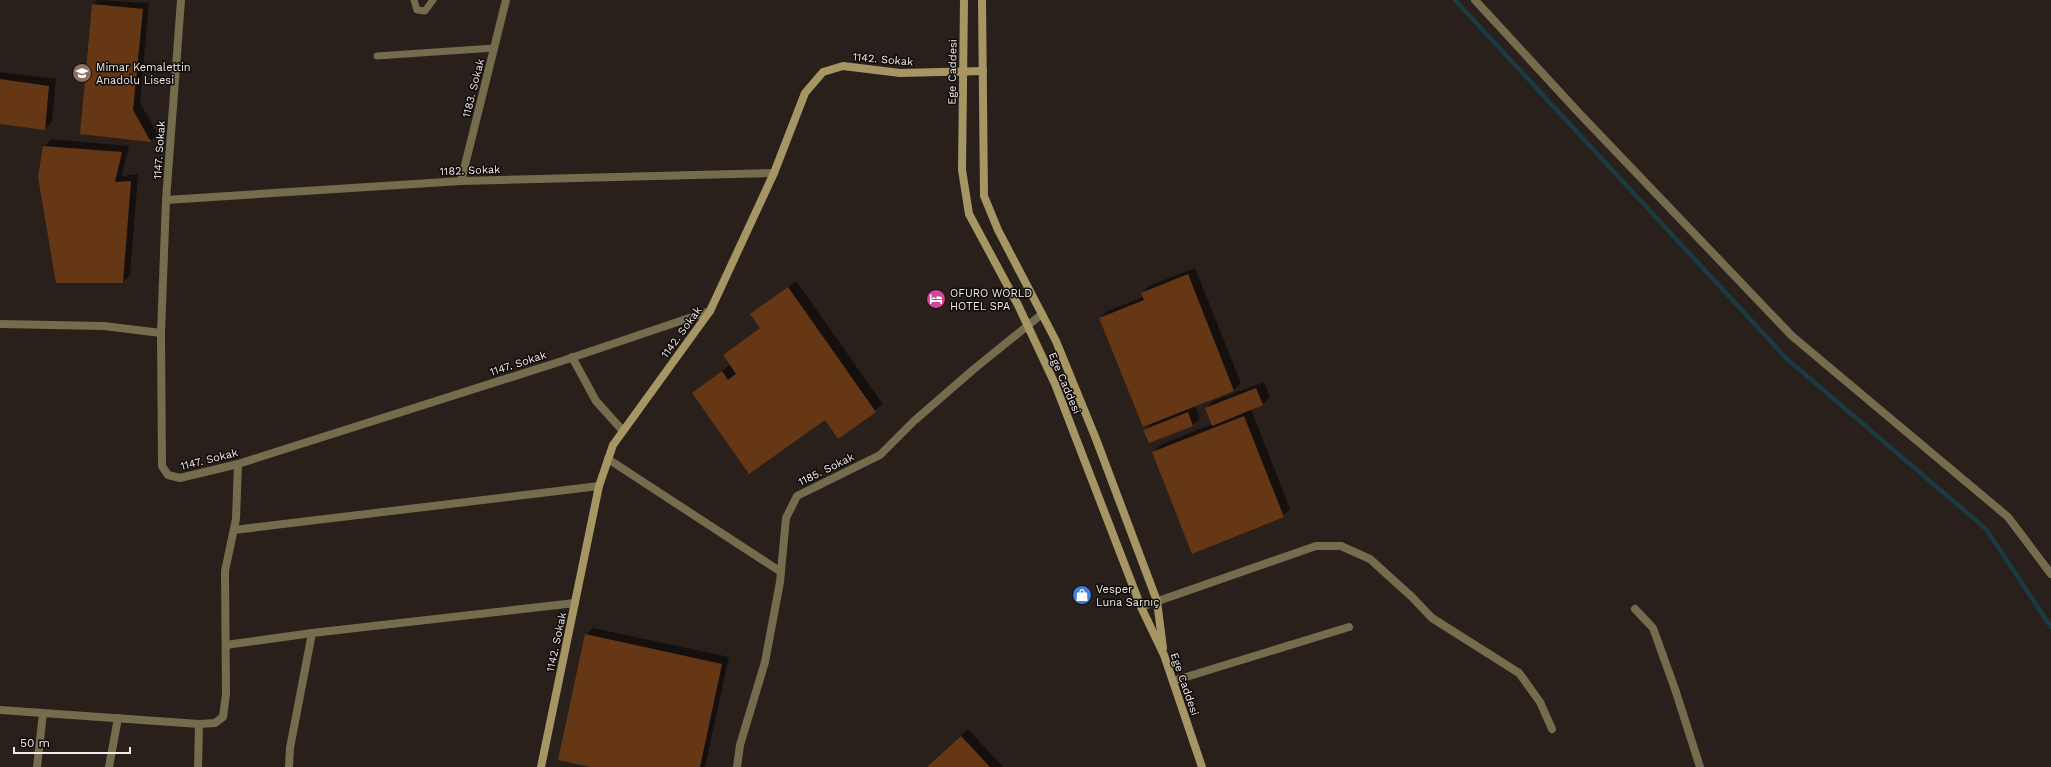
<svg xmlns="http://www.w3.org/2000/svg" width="2051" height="767" font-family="'Work Sans',sans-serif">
	<rect width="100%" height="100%" fill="#291f1b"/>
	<g fill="#0007">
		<polygon points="97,0 149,3 140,103 158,134 151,140 81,133 93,5"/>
		<polygon points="0,72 56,79 52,122 45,129 0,123"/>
		<polygon points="51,139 129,146 122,176 138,174 130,275 123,282 44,147"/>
		<polygon points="1195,268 1241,383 1234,390 1195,406 1200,418 1193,425 1149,442 1145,430 1152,422 1100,318 1107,311 1143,297 1142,293 1149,286"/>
		<polygon points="796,281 883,404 838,438 825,419 693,393 731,364 724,355 761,327 752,314"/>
		<polygon points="1264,382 1270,397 1263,404 1251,409 1290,509 1283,516 1153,452 1160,445 1212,424 1206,409 1213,401"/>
		<polygon points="593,628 729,657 705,767 596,767 586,635"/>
		<polygon points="968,729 1003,767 928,767"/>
	</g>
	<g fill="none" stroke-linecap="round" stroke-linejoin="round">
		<polyline stroke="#1a3b43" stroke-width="4.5" points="1455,0 1787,359 1986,529 2051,627"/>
	</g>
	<g fill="#663715">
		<polygon points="92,4 143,9 133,110 151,142 80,134"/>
		<polygon points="0,79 49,86 45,130 0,124"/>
		<polygon points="43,146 122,152 115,182 131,181 123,283 56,283 38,177"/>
		<polygon points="1188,274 1234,391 1143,427 1099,318 1144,300 1141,293"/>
		<polygon points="788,287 876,412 838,439 825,420 749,474 692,393 722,371 728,380 736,374 723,355 760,328 750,314"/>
		<polygon points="1256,388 1263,405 1212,426 1205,408"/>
		<polygon points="1188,412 1193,426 1149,443 1143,430"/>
		<polygon points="1244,416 1284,517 1192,554 1152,452"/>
		<polygon points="585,634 722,664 700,767 591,767 558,760"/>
		<polygon points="961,736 990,767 927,767"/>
	</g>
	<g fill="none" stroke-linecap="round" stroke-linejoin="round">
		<g stroke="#756c4d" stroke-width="7">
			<polyline points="414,0 417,10 425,11 433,0"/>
			<polyline points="377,56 494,48"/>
		</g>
		<g stroke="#756c4d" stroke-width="8">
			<polyline points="181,0 166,200 161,333 162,466 168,475 180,478 238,464 559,362 710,311"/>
			<polyline points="1475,0 1579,113 1792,336 2008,517 2051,574"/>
			<polyline points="461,181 506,0"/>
			<polyline points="166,200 461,181 774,173"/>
			<polyline points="0,324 104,326 161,333"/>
			<polyline points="572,357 596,401 623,431"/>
			<polyline points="608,459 781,572"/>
			<polyline points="234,530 599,486"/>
			<polyline points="1141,607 1316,546 1341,546 1370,559 1412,597 1432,618 1519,673 1540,702 1552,729"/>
			<polyline points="1635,609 1653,628 1675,689 1700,767"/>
			<polyline points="226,645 312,633 575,603"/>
			<polyline points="1173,681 1349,627"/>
			<polyline points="0,710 199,724 215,723 223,717 226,694 225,571 236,519 238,464"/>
			<polyline points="37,767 43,713"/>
			<polyline points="109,767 118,718"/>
			<polyline points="198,767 199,724"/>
			<polyline points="289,767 290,748 312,633"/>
			<polyline points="737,767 740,745 765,662 780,582 786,518 797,496 880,455 914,421 974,369 1042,314"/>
		</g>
		<g stroke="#a59664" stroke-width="8">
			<polyline points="964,0 962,170 969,214 1018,305 1055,384 1141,607 1164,655 1202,767"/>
			<polyline points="982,0 984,196 998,230 1056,341 1096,439 1157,601 1163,648"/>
			<polyline points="541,767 599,486 613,445 710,311 774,173 805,93 823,72 843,66 900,73 983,71"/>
		</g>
	</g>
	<defs>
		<g id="school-disc" transform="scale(1)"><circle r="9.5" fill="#8d6e63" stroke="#0e0a08"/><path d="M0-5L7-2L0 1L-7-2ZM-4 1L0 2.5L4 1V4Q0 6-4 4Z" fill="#fff"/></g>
		<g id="hotel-disc" transform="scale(1)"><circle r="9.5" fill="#d1479c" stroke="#0e0a08"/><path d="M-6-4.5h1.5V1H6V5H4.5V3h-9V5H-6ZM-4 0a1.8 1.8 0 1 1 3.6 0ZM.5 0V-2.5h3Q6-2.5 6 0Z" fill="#fff"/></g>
		<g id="shop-disc" transform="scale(1)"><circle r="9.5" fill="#3f7fe0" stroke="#0e0a08"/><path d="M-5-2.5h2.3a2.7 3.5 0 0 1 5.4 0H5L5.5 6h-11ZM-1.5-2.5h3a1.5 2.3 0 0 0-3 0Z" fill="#fff"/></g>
	</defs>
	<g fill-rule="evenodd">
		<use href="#school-disc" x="82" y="73"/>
		<use href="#hotel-disc" x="936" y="299"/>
		<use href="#shop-disc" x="1082" y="595"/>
	</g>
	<g text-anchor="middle" stroke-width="3" stroke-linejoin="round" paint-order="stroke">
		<g font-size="11" fill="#f2ebe8" stroke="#0e0a08">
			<text transform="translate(883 59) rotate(5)" y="4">1142. Sokak</text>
			<text transform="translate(952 72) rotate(-89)" y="4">Ege Caddesi</text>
			<text transform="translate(473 88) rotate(-76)" y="4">1183. Sokak</text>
			<text transform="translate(159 150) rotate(-86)" y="4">1147. Sokak</text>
			<text transform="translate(470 170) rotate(-2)" y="4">1182. Sokak</text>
			<text transform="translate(681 332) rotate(-54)" y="4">1142. Sokak</text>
			<text transform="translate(518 363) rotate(-18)" y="4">1147. Sokak</text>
			<text transform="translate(1065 383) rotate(67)" y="4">Ege Caddesi</text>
			<text transform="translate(209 459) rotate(-14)" y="4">1147. Sokak</text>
			<text transform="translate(826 469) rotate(-26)" y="4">1185. Sokak</text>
			<text transform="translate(556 642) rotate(-78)" y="4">1142. Sokak</text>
			<text transform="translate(1185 684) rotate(71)" y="4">Ege Caddesi</text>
		</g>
		<g font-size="11" fill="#f2ebe8" stroke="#0e0a08" text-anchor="start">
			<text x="96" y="71">Mimar Kemalettin<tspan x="96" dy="13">Anadolu Lisesi</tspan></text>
			<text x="950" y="297">OFURO WORLD<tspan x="950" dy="13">HOTEL SPA</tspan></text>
			<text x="1096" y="593">Vesper<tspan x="1096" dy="13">Luna Sarnıç</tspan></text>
		</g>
	</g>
	<path d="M14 747v6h116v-6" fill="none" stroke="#f2ebe8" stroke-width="2"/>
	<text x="20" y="747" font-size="12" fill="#f2ebe8" stroke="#0e0a08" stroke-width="3" paint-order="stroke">50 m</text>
</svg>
